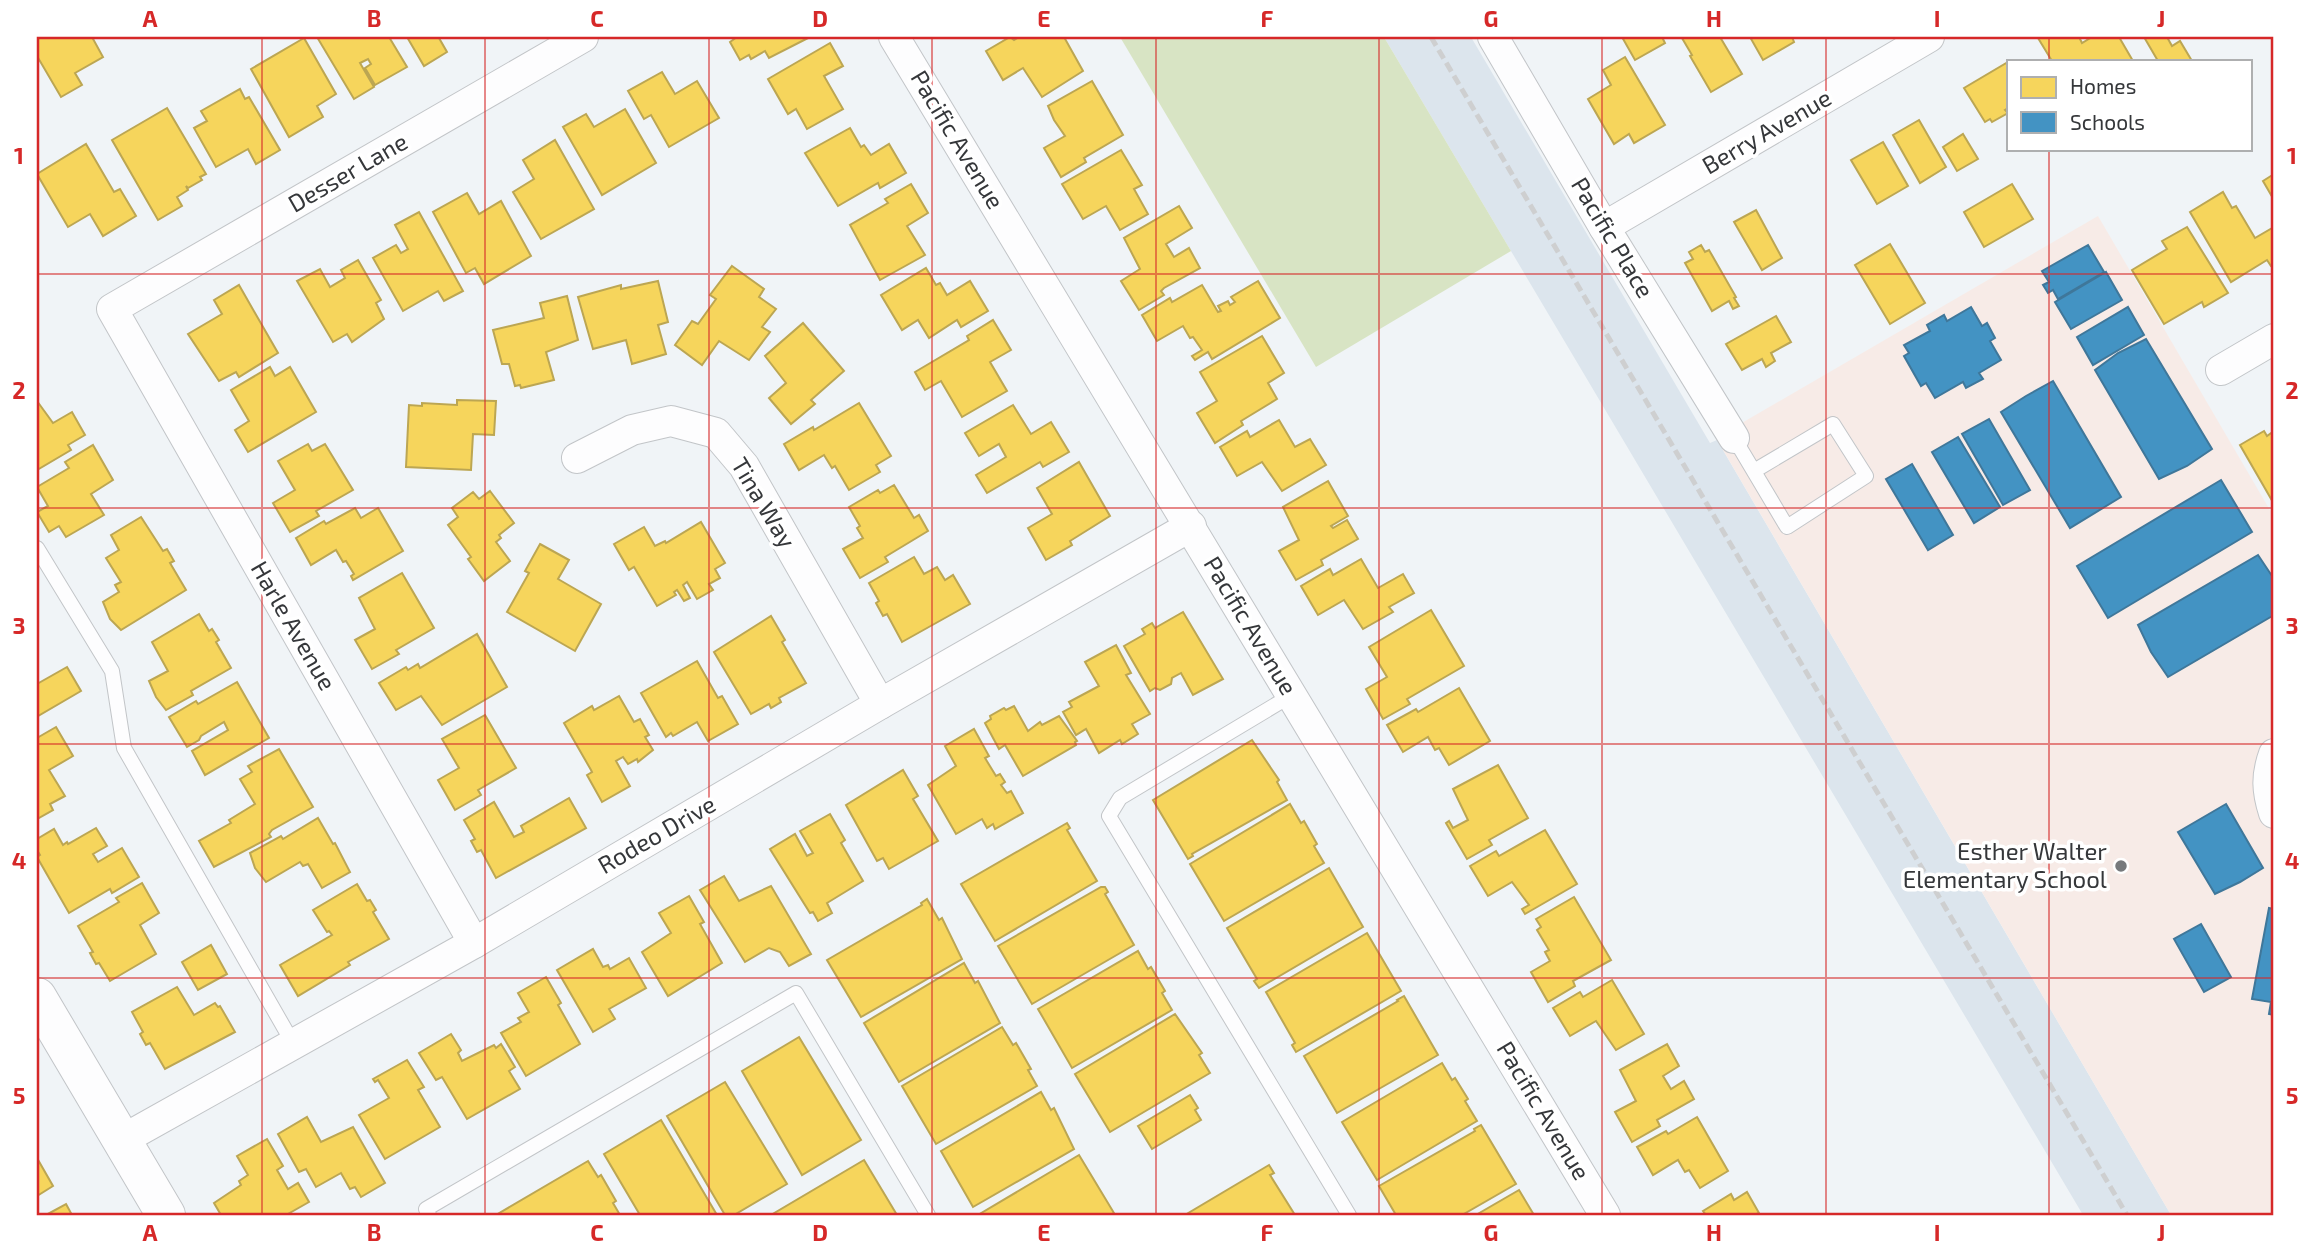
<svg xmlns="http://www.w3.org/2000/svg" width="2311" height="1252" font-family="'Exo 2',sans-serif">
	<rect width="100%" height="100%" fill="#f0f4f7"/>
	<polygon fill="#dce5ed" points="1384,37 1471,37 1710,443 1717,440 2171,1215 2083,1215"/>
	<polygon fill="#f7ebe7" points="2098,216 2274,517 2274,1215 2171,1215 1716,438"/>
	<polygon fill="#d8e4c4" points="1120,37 1384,37 1511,251 1316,367"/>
	<g fill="#f6d55c" stroke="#bca652" stroke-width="2">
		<polygon points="37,37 92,37 103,57 75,73 82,85 61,97 37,56"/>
		<polygon points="317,37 389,37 407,67 375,85 365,68 371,64 368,59 360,63 374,87 354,99"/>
		<polygon points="407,37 442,37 439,38 447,52 424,66"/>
		<polygon points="737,37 810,37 769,58 765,51 751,59 749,55 740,60 730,42"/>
		<polygon points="1010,37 1014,40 1019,37 1064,37 1083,71 1042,97 1023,68 1003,80 986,51"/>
		<polygon points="1622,37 1662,37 1665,43 1635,60"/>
		<polygon points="1685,37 1720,37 1742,74 1711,92 1690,56 1692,55 1682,38"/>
		<polygon points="1750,37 1792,37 1794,42 1763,60"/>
		<polygon points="2079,37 2082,43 2092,37 2119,37 2133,61 2052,61 2038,38"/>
		<polygon points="2144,37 2167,37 2172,46 2180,41 2192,61 2158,61"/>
		<polygon points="304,38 336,94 317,106 323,117 289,137 251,69"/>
		<polygon points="830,43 843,66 824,76 843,109 807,129 796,109 788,114 768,79"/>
		<polygon points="1625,57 1665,125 1634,143 1629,134 1614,144 1588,99 1611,85 1603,70"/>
		<polygon points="2008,62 2008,108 2005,110 2008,113 1992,122 1990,119 1985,122 1964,88"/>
		<polygon points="662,72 675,94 697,81 719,118 669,147 651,115 644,119 628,91"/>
		<polygon points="1092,81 1123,135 1084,158 1086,162 1061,177 1044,148 1065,136 1054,120 1048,106"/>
		<polygon points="240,89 245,99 249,97 280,150 256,164 248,149 216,167 194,128 207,121 201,111"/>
		<polygon points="167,108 206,174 200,177 202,180 188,188 186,186 188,190 177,197 182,206 158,220 112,140"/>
		<polygon points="625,109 656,163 602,195 563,127 586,114 594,127"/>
		<polygon points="1919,120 1946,167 1920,183 1893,135"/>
		<polygon points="850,128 861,147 864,145 871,155 889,144 906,173 880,188 878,183 838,206 805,153"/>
		<polygon points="1963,134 1978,159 1957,171 1943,147"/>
		<polygon points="555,140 594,209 541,239 513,192 534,179 523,160"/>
		<polygon points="1883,142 1908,186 1877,204 1851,160"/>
		<polygon points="86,144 114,192 120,189 136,216 103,236 90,214 68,227 37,174"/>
		<polygon points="1121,150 1142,185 1134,189 1148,214 1120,230 1106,206 1083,219 1062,184"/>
		<polygon points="2274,174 2274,200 2263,181"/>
		<polygon points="911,184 928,213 907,226 925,255 880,280 850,225 888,203 885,199"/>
		<polygon points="2012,184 2033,219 1984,247 1964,212"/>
		<polygon points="2223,192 2232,208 2236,206 2255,238 2274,227 2274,265 2271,266 2267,260 2231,282 2190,212"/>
		<polygon points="467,193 479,214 501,201 531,256 484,284 475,268 466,273 433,212"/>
		<polygon points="1179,206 1192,228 1166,244 1174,257 1189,248 1200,268 1164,288 1161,291 1164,295 1139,310 1121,281 1140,269 1124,238"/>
		<polygon points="1756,210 1782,258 1762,270 1734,222"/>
		<polygon points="419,212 463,291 444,301 438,291 403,311 373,258 396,245 401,253 408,249 395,225"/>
		<polygon points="2187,227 2228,293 2204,307 2202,302 2164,324 2132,270 2167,249 2162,241"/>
		<polygon points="1890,244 1925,303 1890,324 1855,265"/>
		<polygon points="1701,245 1705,252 1709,250 1736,297 1734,298 1739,306 1733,309 1729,301 1712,311 1685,263 1693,259 1689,252"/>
		<polygon points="358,260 381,300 376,303 384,319 352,342 347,334 333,342 297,281 320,269 330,287 345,278 341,270"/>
		<polygon points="732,266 764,289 759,297 776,309 762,327 770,332 749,360 719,341 702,365 675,345 692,321 698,324 716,299 710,295"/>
		<polygon points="926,268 936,285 940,283 947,295 970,281 988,311 961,327 957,320 929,338 918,320 902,330 881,295"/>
		<polygon points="658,281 668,322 658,325 666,354 632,364 626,340 593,349 578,297 621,285 621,289"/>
		<polygon points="1258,281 1280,318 1212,359 1208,352 1195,360 1192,356 1202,350 1193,337 1190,338 1183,326 1157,341 1142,315 1170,298 1172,302 1202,285 1218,312 1221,311 1218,306 1228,301 1230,305 1235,302 1231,297"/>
		<polygon points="239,285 278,353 239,377 236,372 219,381 188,334 222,314 214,300"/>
		<polygon points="567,296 578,340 546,352 554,380 521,388 520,385 515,386 509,364 502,364 493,330 544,318 540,303"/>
		<polygon points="1776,316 1791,342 1771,353 1775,361 1766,367 1762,359 1742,370 1726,344"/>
		<polygon points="993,320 1011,350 990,362 1007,391 962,417 941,381 925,390 915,372 969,340 967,336"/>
		<polygon points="803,323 844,371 811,400 815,404 791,424 769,398 786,383 765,356"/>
		<polygon points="1262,336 1284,373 1268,383 1277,399 1241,421 1243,425 1215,443 1197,413 1217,401 1200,372"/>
		<polygon points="270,367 275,376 290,367 316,412 248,452 235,430 249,421 231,390"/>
		<polygon points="457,400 496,401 494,435 473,434 471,470 406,467 409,405 422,406 422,403 457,405"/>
		<polygon points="37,401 53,423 72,412 85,435 68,445 71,450 37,470"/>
		<polygon points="859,403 891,456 876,465 880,472 849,490 835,466 832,468 824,455 799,470 784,444 813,427 814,430"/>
		<polygon points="1013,405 1031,434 1051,422 1069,452 1043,467 1040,462 987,493 976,475 1006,457 999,444 979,456 965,433"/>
		<polygon points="1279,420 1295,447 1310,439 1326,465 1282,491 1262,462 1237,476 1220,447 1247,431 1250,437"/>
		<polygon points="2264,431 2267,436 2274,431 2274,504 2240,445"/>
		<polygon points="308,444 312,451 325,444 353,490 316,511 319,516 290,532 273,503 295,490 278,461"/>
		<polygon points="93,445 113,480 91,494 104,515 66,537 59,526 49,532 37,512 48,506 37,487 69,468 65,462"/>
		<polygon points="1079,462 1110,516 1070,541 1072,545 1046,560 1028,528 1052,514 1037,488"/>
		<polygon points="1328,481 1348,516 1331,526 1333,528 1347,520 1358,539 1321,560 1323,565 1296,580 1279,551 1299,540 1283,507"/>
		<polygon points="894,485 914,518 919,515 928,531 885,557 888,562 860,578 843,549 863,538 857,528 860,526 849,507 878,490 880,493"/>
		<polygon points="490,491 514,523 499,535 501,538 496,542 510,561 484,581 468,559 471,557 448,525 458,517 452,508 473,492 479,499"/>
		<polygon points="355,508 361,518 378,508 403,551 353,580 351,576 354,574 346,561 343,562 336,550 311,565 296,538 324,521 326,524"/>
		<polygon points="141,517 163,551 167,549 174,561 170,563 186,590 121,630 110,619 103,602 119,592 115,585 121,582 106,558 119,550 111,535"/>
		<polygon points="701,522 725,563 715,569 720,578 709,584 713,590 697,599 687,582 683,585 690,598 684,601 677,590 674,592 676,595 657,606 634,567 629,570 614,544 644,527 655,546 665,541 666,543"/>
		<polygon points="540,544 569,560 558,579 601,604 575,651 507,612 529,573 525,571"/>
		<polygon points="914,557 924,574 937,567 945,580 953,575 970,604 902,642 887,614 883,616 876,603 879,601 869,583"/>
		<polygon points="1361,559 1378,588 1403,574 1414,593 1389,607 1393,612 1363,629 1344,600 1318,615 1301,586 1330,569 1333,575"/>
		<polygon points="402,573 434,628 396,650 399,654 372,669 355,640 375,629 359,598"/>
		<polygon points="1431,610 1464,666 1407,699 1410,704 1383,719 1366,689 1387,677 1369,647"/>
		<polygon points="1183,612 1223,679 1193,695 1181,673 1172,678 1171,684 1160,690 1155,688 1150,691 1124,646 1145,634 1142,629 1152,623 1155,628"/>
		<polygon points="199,614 209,631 212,629 219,640 216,642 231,668 191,691 193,695 166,710 156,697 149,681 168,671 152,642"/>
		<polygon points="771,616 785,640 782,642 806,683 779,698 781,702 771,708 769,704 751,714 714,652"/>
		<polygon points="477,634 507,687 442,725 421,696 396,710 379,683 406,667 408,670 418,664 420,668"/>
		<polygon points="1116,645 1131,673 1126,675 1150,714 1132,724 1138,734 1122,744 1120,740 1099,753 1086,729 1076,735 1063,712 1072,707 1069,702 1099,686 1085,662"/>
		<polygon points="697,661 718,698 722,696 738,724 708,741 697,722 673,736 671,733 666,737 641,693"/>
		<polygon points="67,667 81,691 38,716 37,684"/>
		<polygon points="237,682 269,738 205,775 192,751 228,730 224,722 201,736 199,740 187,747 169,717 196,701 198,704"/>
		<polygon points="1459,688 1490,741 1449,765 1439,748 1435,750 1428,737 1403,752 1387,725 1416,709 1418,712"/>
		<polygon points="619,696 634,722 640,719 649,735 645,737 653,750 638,762 637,759 628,764 623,757 616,761 630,786 602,802 587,775 592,772 591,770 564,723 592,706 594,710"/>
		<polygon points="1014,706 1028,731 1040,722 1042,725 1059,716 1077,741 1075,742 1076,745 1023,776 1005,745 999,749 985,723 991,719 990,716 1004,708 1006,710"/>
		<polygon points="485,715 516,768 478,790 481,795 455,810 438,780 459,768 442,739"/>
		<polygon points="56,727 73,756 49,770 65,796 50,804 53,810 37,819 37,738"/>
		<polygon points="974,729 989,756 985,758 996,776 1000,774 1005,782 1001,785 1007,793 1011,791 1023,813 995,829 993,824 987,828 982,819 956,834 928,785 956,766 945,746"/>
		<polygon points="1252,740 1279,780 1277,782 1287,800 1192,854 1193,856 1188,859 1153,800"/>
		<polygon points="279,749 313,807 272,830 269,834 271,837 214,867 199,841 231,823 229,820 255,804 240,779 252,772 248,766"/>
		<polygon points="1498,765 1528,818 1489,840 1492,845 1467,859 1446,823 1449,821 1453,828 1468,820 1453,789"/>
		<polygon points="903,770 918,796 913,799 938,841 889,869 883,858 877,861 846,805"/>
		<polygon points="569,798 586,828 496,878 481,850 477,852 471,841 475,839 464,820 494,802 514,837 524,832 521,826"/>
		<polygon points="1290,804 1301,823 1304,821 1317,844 1314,846 1324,863 1224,921 1190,864"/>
		<polygon points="830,814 845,840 841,843 863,881 827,903 832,913 818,921 813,912 810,913 770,849 795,834 807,856 813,853 800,831"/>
		<polygon points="318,818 333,844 335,843 350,872 322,888 308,864 303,866 300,862 266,882 255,868 250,853 281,836 283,839"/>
		<polygon points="1067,823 1070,828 1067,830 1097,881 995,941 961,884"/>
		<polygon points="96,828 107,846 93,854 98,862 122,848 139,877 112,893 110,889 69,913 37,857 40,855 37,850 37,839 54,829 63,845 67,842 68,844"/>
		<polygon points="1545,830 1577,884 1525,914 1522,909 1529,905 1512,882 1488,896 1470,866 1496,851 1499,856"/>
		<polygon points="1329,868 1363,927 1259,988 1254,981 1257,979 1227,928"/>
		<polygon points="724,876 739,901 771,886 811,954 789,966 780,952 769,948 745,962 700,890"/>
		<polygon points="142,883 159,913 140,925 156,954 110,981 99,963 96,964 90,953 93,952 78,926 119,902 116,898"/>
		<polygon points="357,884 367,901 370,900 376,910 373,912 389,939 348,962 350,965 298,996 280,965 332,935 329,931 327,932 313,910"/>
		<polygon points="1101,887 1105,887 1108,892 1105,894 1134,945 1032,1004 998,946"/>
		<polygon points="689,896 704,922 700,924 722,963 668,996 642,952 671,933 659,913"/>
		<polygon points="1574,897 1611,960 1573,981 1575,986 1548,1002 1531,972 1550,961 1545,952 1549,950 1537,930 1541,927 1536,919"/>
		<polygon points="927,899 939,920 942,918 962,959 861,1017 827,960 922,905 921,903"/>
		<polygon points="1367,933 1401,991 1296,1052 1292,1045 1295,1043 1266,992"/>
		<polygon points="211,945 227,974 198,990 182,962"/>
		<polygon points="593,949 603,967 608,965 610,969 629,958 646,988 609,1009 615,1019 593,1032 557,970"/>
		<polygon points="1138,951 1148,969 1151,967 1165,991 1162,993 1172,1010 1072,1068 1038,1009"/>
		<polygon points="964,963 975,983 978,981 1000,1023 899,1082 864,1023"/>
		<polygon points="546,977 561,1003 558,1005 580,1044 526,1076 501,1033 521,1022 518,1018 529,1012 518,993"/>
		<polygon points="1612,980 1644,1034 1616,1050 1596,1021 1570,1036 1553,1008 1580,992 1583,997"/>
		<polygon points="177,987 194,1015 215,1003 218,1007 220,1006 235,1032 165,1069 150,1043 146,1045 140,1034 143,1032 132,1012"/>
		<polygon points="1404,996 1438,1055 1337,1113 1304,1056 1398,1001 1397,1000"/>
		<polygon points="1175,1014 1202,1053 1199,1055 1210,1073 1110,1132 1075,1074"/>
		<polygon points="1002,1027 1013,1045 1016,1043 1031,1069 1028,1070 1037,1086 936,1144 902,1086"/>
		<polygon points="451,1034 461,1050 458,1053 462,1061 494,1045 496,1048 501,1044 515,1067 509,1071 520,1089 467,1119 442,1077 436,1080 419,1053"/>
		<polygon points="799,1037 861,1140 802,1175 742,1071"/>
		<polygon points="1667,1044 1679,1066 1663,1076 1671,1089 1684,1081 1694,1099 1657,1120 1660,1126 1632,1142 1615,1112 1636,1101 1620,1070"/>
		<polygon points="407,1060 424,1087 418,1090 440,1127 385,1159 359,1115 389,1098 378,1080 375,1082 373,1079"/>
		<polygon points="1442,1063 1452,1080 1455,1078 1468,1099 1465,1101 1477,1121 1377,1180 1342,1122"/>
		<polygon points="725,1082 787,1184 734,1215 725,1215 667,1116"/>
		<polygon points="1041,1092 1051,1110 1054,1108 1074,1149 973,1207 941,1151"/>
		<polygon points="1190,1095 1198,1108 1195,1110 1201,1120 1152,1149 1138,1126"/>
		<polygon points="307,1117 321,1142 353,1127 385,1183 361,1197 355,1187 350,1189 341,1173 316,1187 306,1169 299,1172 278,1134"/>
		<polygon points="1697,1117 1728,1171 1700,1188 1689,1170 1685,1172 1678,1160 1653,1175 1637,1147 1666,1131 1668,1134"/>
		<polygon points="661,1120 717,1215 719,1215 640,1215 604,1154"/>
		<polygon points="1481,1125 1516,1184 1462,1215 1396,1215 1379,1186 1475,1131 1474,1129"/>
		<polygon points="267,1139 283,1166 277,1170 288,1189 298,1183 309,1202 286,1215 221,1215 214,1203 241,1185 239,1181 248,1175 237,1156"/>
		<polygon points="1079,1155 1114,1213 1110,1215 978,1215"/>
		<polygon points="37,1158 53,1186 37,1196"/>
		<polygon points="864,1160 897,1215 771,1215"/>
		<polygon points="588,1161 598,1177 601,1175 616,1201 613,1203 620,1215 496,1215"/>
		<polygon points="1269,1165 1274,1173 1270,1175 1295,1215 1185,1215"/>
		<polygon points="1519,1190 1534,1215 1476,1215"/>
		<polygon points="1747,1192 1759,1213 1754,1215 1706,1215 1703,1211 1731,1194 1734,1200"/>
		<polygon points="66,1204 72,1215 46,1215"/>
	</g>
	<g fill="#4393c3" stroke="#3f779a" stroke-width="2">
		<polygon points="2088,245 2104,272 2058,299 2053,290 2048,293 2043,285 2049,282 2042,271"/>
		<polygon points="2106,272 2122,300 2071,329 2055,302"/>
		<polygon points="1971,307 1982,326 1987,323 1995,338 1990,341 2001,360 1979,373 1983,379 1966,388 1963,382 1935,398 1926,383 1921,386 1904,356 1909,353 1904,345 1930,331 1927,325 1944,315 1947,321"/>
		<polygon points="2128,307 2144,335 2093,365 2077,337"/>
		<polygon points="2146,339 2212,449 2187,466 2159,479 2095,370 2118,353"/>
		<polygon points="2053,381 2121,497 2070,528 2001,412 2026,396"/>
		<polygon points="1989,419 2030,490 2003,505 1962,434"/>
		<polygon points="1958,437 2000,507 1974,523 1932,452"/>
		<polygon points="1912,464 1953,535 1928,550 1886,479"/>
		<polygon points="2221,480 2252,532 2108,618 2077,566"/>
		<polygon points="2258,555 2274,579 2274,615 2168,677 2151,652 2138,625"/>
		<polygon points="2226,804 2263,868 2240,882 2215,894 2178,832"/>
		<polygon points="2269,908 2274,909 2274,1015 2269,1014 2271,1002 2252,999"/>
		<polygon points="2201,924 2231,977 2204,992 2174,939"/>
	</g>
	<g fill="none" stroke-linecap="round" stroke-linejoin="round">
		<g stroke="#c2c5c8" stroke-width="16">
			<g id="lane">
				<polyline points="1734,438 1787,527 1866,476 1833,424 1754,471"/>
				<polyline points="37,548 112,671 124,748 294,1045"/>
				<polyline points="1292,695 1120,798 1109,816 1349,1215"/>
				<polyline points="429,1215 426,1209 796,993 928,1215"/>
			</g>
		</g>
		<g stroke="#c2c5c8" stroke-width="32">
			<g id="street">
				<polyline points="894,37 1605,1215"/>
				<polyline points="1493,37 1604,227 1734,438"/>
				<polyline points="1604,227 1929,37"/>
				<polyline points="2221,370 2274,339"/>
				<polyline points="577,458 632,430 671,421 716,433 744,466 880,704"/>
				<path d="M2274 754C2266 776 2267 791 2274 813"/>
				<polyline points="474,943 112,309 583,37"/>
				<polyline points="122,1140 474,943 880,704 1191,526"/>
			</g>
		</g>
		<g stroke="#c2c5c8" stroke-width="40">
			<polyline id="secondary" points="37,997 166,1215"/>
		</g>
		<use href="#lane" stroke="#fdfdfe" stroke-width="14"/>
		<use href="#street" stroke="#fdfdfe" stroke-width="30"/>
		<use href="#secondary" stroke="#fdfdfe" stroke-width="38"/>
		<polyline stroke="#cecfd0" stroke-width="5" stroke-dasharray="10 5" stroke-linecap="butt" points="1431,37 2127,1215"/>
	</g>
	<path fill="none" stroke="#d62828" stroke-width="2" stroke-opacity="0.55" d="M262 37V1215M485 37V1215M709 37V1215M932 37V1215M1156 37V1215M1379 37V1215M1602 37V1215M1826 37V1215M2049 37V61M2049 149V1215M37 274H2274M37 508H2274M37 744H2274M37 978H2274"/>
	<circle fill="#76797c" stroke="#fff" stroke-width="2.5" cx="2121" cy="866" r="7"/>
	<g text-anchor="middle" stroke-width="7" stroke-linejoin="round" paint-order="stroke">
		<g font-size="24" fill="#35373a" stroke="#fff">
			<text transform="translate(1767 132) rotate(-30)" y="8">Berry Avenue</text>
			<text transform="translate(957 140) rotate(59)" y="8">Pacific Avenue</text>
			<text transform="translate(348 173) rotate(-30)" y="8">Desser Lane</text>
			<text transform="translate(1612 238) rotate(59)" y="8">Pacific Place</text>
			<text transform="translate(763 503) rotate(59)" y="8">Tina Way</text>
			<text transform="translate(293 626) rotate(60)" y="8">Harle Avenue</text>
			<text transform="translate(1250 626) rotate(59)" y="8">Pacific Avenue</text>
			<text transform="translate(657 835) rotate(-30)" y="8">Rodeo Drive</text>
			<text transform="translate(1543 1111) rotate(59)" y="8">Pacific Avenue</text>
		</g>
		<g font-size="24" fill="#35373a" stroke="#fff" text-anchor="end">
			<text x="2107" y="860">Esther Walter<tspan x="2107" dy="28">Elementary School</tspan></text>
		</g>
	</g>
	<rect width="2311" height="1252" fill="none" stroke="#ffffff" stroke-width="77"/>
	<rect x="2007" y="60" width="245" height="91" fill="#ffffff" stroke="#aeafb0" stroke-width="2"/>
	<rect x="2021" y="77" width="35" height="21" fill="#f6d55c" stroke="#aeafb0" stroke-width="2"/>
	<text x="2070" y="94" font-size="21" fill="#35373a">Homes</text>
	<rect x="2021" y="112" width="35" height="21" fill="#4393c3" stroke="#aeafb0" stroke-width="2"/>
	<text x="2070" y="130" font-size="21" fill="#35373a">Schools</text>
	<rect x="38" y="38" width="2234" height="1176" fill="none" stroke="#d62828" stroke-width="2.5"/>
	<g font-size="23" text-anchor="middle" font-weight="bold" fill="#d62828">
		<text x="150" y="27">A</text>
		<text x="374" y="27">B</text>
		<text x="597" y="27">C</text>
		<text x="820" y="27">D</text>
		<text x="1044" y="27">E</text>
		<text x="1267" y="27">F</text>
		<text x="1491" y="27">G</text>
		<text x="1714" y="27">H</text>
		<text x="1937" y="27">I</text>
		<text x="2161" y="27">J</text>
		<text x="19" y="164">1</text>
		<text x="2292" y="164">1</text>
		<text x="19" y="399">2</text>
		<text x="2292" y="399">2</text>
		<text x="19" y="634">3</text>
		<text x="2292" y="634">3</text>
		<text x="19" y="869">4</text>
		<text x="2292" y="869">4</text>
		<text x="19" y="1104">5</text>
		<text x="2292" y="1104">5</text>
		<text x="150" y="1241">A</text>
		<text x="374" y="1241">B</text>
		<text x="597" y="1241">C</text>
		<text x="820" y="1241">D</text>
		<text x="1044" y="1241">E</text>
		<text x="1267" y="1241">F</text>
		<text x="1491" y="1241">G</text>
		<text x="1714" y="1241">H</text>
		<text x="1937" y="1241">I</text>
		<text x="2161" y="1241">J</text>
	</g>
</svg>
